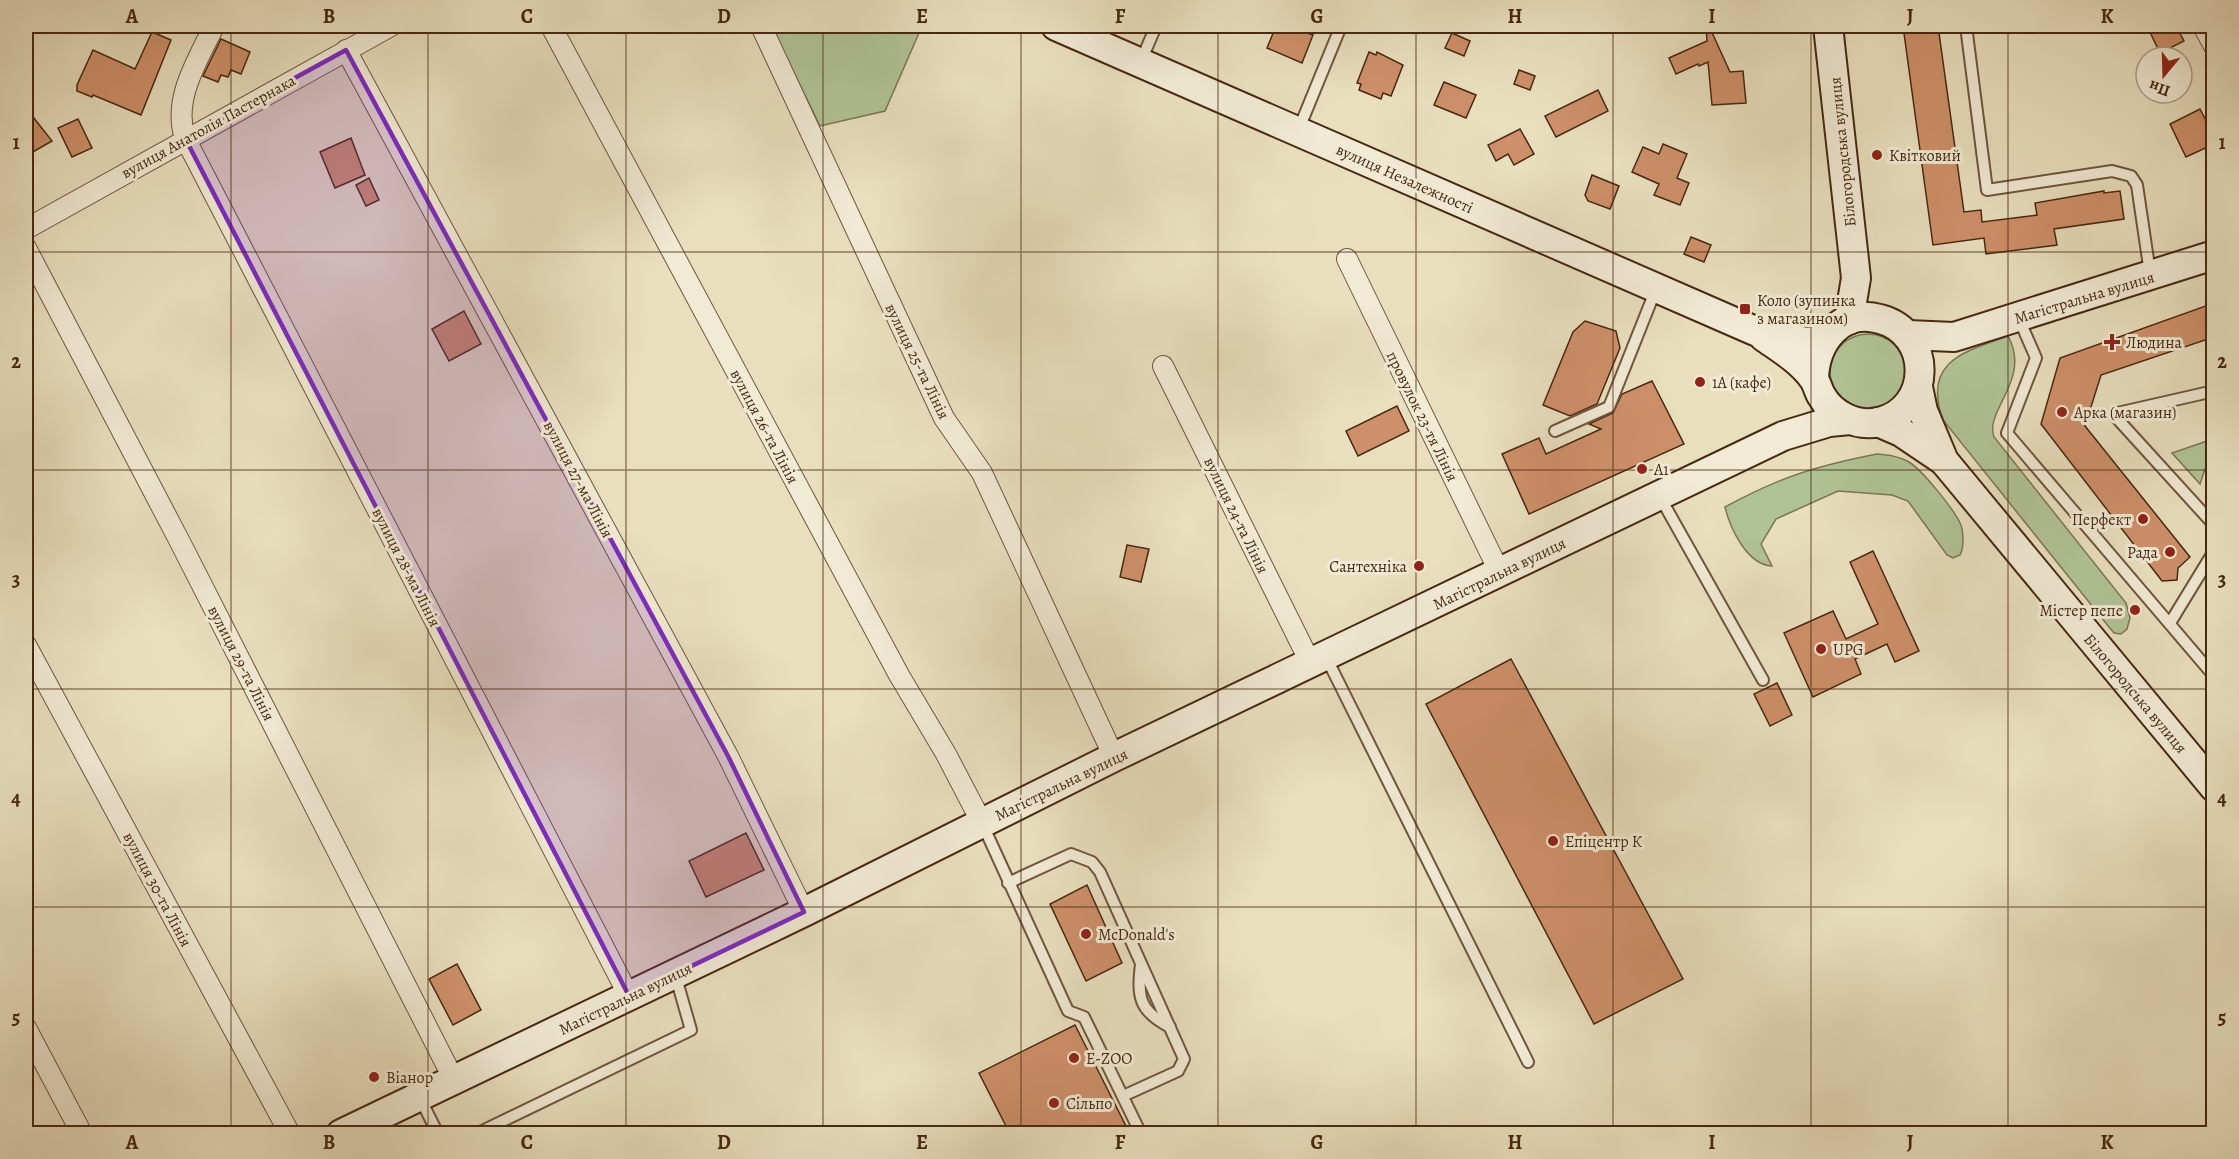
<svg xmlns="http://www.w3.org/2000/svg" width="2239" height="1159" font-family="Alegreya,serif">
	<rect width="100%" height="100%" fill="#e9dfbf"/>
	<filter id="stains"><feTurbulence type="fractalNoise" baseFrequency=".00333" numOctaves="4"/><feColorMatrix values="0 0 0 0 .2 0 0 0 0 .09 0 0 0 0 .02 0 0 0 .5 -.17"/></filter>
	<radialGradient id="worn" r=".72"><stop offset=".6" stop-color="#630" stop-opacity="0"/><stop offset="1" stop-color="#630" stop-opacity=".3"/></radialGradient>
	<g fill="#b0c396" stroke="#7c7653" stroke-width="1.5">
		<polygon points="771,26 922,26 885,111 820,126"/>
		<circle cx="1868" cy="372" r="38"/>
		<path d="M2008 336C2032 380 1984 410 1994 437L2126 603 2130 618 2127 629 2121 634 2114 633 2109 627 1943 420C1922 362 1963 352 2008 336Z"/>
		<polygon points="2210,440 2213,445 2200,484 2172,453"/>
		<path d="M1877 454C1888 455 1899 456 1909 462 1922 470 1953 508 1960 523 1964 531 1964 548 1960 555L1953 558 1947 555 1908 501 1892 495 1838 491 1776 519 1761 544 1772 566C1747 565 1730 528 1725 507 1780 477 1816 466 1877 454Z"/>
	</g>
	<g fill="#ce906a" stroke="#472810" stroke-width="1.5">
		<polygon points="1276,26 1289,26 1313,35 1302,63 1267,48"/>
		<polygon points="1706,26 1709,26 1730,72 1743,71 1746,103 1712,105 1708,62 1699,66 1698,64 1676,74 1669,58 1707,41"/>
		<polygon points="1903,26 1938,26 1964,212 1981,210 1982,222 2037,215 2035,203 2104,191 2104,193 2120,191 2124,219 2054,229 2057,245 1986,254 1984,238 1933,245"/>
		<polygon points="2147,26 2176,26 2184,41 2160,53"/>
		<polygon points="152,32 171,40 141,115 93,95 92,97 77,91 77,85 93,50 135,69"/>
		<polygon points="1452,33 1470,41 1464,56 1445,48"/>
		<polygon points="221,39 250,52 241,74 231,70 228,77 221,75 218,82 203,76"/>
		<polygon points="1369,52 1376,55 1377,52 1403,65 1391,96 1383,93 1381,99 1359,90 1361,84 1357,83"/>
		<polygon points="1519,70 1535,76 1530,90 1514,84"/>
		<polygon points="1444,82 1476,95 1466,118 1434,105"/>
		<polygon points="1598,90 1608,111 1556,137 1545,116"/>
		<polygon points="26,108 52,141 33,152 26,138"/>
		<polygon points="2200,109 2214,136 2214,144 2186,157 2170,124"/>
		<polygon points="78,119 92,148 72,157 58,128"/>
		<polygon points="1520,129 1534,154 1514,165 1508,154 1496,161 1488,145"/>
		<polygon points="351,138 365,175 335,188 320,152"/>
		<polygon points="1663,144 1687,154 1677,178 1689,183 1680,205 1654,195 1659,184 1632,172 1643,147 1659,154"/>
		<polygon points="1592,175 1619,186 1610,209 1588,201 1585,195"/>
		<polygon points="369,178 379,200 366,206 356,185"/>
		<polygon points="1691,237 1711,245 1704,262 1684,254"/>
		<polygon points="2214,303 2214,337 2101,375 2085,426 2190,557 2178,568 2177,580 2162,581 2041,424 2060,358"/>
		<polygon points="464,311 481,344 449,361 432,329"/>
		<polygon points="1585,321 1616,331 1620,348 1597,404 1570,416 1543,405 1573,332"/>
		<polygon points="1652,381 1684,444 1529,514 1502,454 1539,438 1546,454 1601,429 1589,424 1613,413 1622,394"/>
		<polygon points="1397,406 1409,431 1358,456 1346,431"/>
		<polygon points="1127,545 1149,549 1141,582 1120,577"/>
		<polygon points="1873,551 1919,651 1895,662 1887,644 1855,659 1861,674 1813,697 1784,633 1833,611 1846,639 1878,624 1850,562"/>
		<polygon points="1511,659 1683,979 1594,1024 1426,704"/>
		<polygon points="1777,683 1792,715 1770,726 1754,694"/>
		<polygon points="746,833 764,870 706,897 689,861"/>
		<polygon points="1087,885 1122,963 1086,981 1050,904"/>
		<polygon points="457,964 481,1010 453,1025 429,979"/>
		<polygon points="1075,1025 1130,1134 1010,1134 979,1073"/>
	</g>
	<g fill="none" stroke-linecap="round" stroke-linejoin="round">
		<g stroke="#70563c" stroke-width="14">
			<g id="lane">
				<polyline points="1966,26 1987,190 2112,171 2131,176 2137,185 2150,273"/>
				<polyline points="1141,61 1156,26"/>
				<polyline points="1298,131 1341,26"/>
				<polyline points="2019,319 2036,358 2007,433 2214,676"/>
				<polyline points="2214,391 2113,414 2214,525"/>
				<polyline points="1555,431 1609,407 1656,289"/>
				<polyline points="1660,497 1763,680"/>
				<polyline points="2170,623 2214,551"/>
				<polyline points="1326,657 1528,1062"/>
				<polyline points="982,823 1068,1011 1084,1017 1141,1134"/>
				<polyline points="1008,883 1071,854 1092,862 1100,872 1184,1059 1178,1071 1123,1096"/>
				<path d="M1141 964C1137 997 1139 1011 1170 1027"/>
				<polyline points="419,1096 438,1134"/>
				<polyline points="476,1134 691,1030 675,974"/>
			</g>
		</g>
		<g stroke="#70563c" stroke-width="22">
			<g id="street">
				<path d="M214 26C198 60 172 99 185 138L629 996"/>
				<polyline points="551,26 899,675 946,754 982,823"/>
				<polyline points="761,26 944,418 982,473 1114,757"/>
				<polyline points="2203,26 2214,46"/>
				<polyline points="346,50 728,756 804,912"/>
				<polyline points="26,229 391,26"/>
				<polyline points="26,248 180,542 454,1080"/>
				<polyline points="1347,259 1500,573"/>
				<polyline points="1163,366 1311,664"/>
				<polyline points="26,645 290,1134"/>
				<polyline points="26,1028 82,1134"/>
			</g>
		</g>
		<g stroke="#472810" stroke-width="32">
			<g id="secondary">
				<polyline points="1056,26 1755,331 1806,342 1823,340"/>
				<polyline points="1828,26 1856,278 1849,320"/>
				<polyline points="1908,335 1954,337 2214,255"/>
				<path d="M1764 337C1781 349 1801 361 1813 378 1817 383 1818 390 1821 395 1832 415 1856 427 1879 422 1933 409 1933 333 1880 319 1840 307 1815 343 1814 379"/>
				<polyline points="1918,387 1923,411 1944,461 2214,787"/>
				<polyline points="1878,422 1901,432 1944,461"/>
				<polyline points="341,1134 804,912 1114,757 1783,436 1829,422 1850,420"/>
			</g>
		</g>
		<use href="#lane" stroke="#f1ead5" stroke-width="10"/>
		<use href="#street" stroke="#f1ead5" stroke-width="20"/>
		<use href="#secondary" stroke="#f1ead5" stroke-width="28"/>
	</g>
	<path fill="#7b2cbf" fill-opacity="0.2" stroke="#7b2cbf" stroke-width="4.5" stroke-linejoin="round" d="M346 50 728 756 804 912 629 996 185 138Z"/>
	<path fill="none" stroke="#472810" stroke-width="1.5" stroke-opacity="0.55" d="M231 26V1134M428 26V1134M626 26V1134M823 26V1134M1021 26V1134M1218 26V1134M1416 26V1134M1613 26V1134M1811 26V1134M2008 26V1134M26 252H2214M26 470H2214M26 689H2214M26 907H2214"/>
	<g fill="#8f2418" stroke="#f1ead5" stroke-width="2">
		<circle cx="1877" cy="155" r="6"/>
		<rect x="1739" y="303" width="12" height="12" rx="3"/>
		<path d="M2109 333h6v6h6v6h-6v6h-6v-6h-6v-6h6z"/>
		<circle cx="1700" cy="382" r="6"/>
		<circle cx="2062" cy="412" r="6"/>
		<circle cx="1642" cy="469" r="6"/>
		<circle cx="2143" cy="519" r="6"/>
		<circle cx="2170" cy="552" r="6"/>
		<circle cx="1419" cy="566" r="6"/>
		<circle cx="2135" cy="610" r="6"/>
		<circle cx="1821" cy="649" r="6"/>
		<circle cx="1553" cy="841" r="6"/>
		<circle cx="1086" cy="934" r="6"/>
		<circle cx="1074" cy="1058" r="6"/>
		<circle cx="374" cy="1077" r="6"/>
		<circle cx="1054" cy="1103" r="6"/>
	</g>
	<g text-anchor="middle" stroke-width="6" stroke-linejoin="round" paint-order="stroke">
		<g font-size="16" fill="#472810" stroke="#f1ead5">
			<text transform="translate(208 126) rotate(-29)" y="6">вулиця Анатолія Пастернака</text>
			<text transform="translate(1842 152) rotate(-96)" y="6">Білогородська вулиця</text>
			<text transform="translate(1405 178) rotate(24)" y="6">вулиця Незалежності</text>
			<text transform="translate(2084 297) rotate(-17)" y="6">Магістральна вулиця</text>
			<text transform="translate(918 361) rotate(64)" y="6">вулиця 25-та Лінія</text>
			<text transform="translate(1423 416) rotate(64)" y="6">провулок 23-тя Лінія</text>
			<text transform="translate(765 426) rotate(62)" y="6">вулиця 26-та Лінія</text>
			<text transform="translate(579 479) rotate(62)" y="6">вулиця 27-ма Лінія</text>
			<text transform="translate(1237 515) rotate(64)" y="6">вулиця 24-та Лінія</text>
			<text transform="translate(407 567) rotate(63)" y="6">вулиця 28-ма Лінія</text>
			<text transform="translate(1499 573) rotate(-26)" y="6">Магістральна вулиця</text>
			<text transform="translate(242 663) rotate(63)" y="6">вулиця 29-та Лінія</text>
			<text transform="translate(2136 693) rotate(50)" y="6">Білогородська вулиця</text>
			<text transform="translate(1061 784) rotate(-26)" y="6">Магістральна вулиця</text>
			<text transform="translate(158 889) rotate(62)" y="6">вулиця 30-та Лінія</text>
			<text transform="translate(625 998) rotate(-26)" y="6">Магістральна вулиця</text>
		</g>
		<g font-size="16" fill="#472810" stroke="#f1ead5" text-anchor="start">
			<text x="1889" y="161">Квітковий</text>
			<text x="1757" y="306">Коло (зупинка<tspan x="1757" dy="18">з магазином)</tspan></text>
			<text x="2126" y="348">Людина</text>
			<text x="1712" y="388">1А (кафе)</text>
			<text x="2074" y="418">Арка (магазин)</text>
			<text x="1654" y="475">А1</text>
			<text x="2131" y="525" text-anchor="end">Перфект</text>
			<text x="2158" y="558" text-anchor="end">Рада</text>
			<text x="1407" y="572" text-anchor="end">Сантехніка</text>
			<text x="2123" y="616" text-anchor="end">Містер пепе</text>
			<text x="1833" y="655">UPG</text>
			<text x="1565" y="847">Епіцентр К</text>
			<text x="1098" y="940">McDonald's</text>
			<text x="1086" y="1064">E-ZOO</text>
			<text x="386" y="1083">Віанор</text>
			<text x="1066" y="1109">Сільпо</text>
		</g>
	</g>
	<rect width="2239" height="1159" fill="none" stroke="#e9dfbf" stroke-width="66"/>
	<g transform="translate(2164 75) rotate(199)"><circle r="28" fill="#f1ead5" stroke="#ad9c86" stroke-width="1.5"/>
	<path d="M0-4.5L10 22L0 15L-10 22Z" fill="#8f2418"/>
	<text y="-9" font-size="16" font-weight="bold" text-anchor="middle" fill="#472810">Пн</text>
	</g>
	<rect x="33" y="33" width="2173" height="1093" fill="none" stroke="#472810" stroke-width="2"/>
	<g font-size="20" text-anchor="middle" font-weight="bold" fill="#472810">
		<text x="132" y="23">A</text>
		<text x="329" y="23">B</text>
		<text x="527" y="23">C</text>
		<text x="724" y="23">D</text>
		<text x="922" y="23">E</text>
		<text x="1120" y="23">F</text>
		<text x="1317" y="23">G</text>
		<text x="1515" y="23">H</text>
		<text x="1712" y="23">I</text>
		<text x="1910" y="23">J</text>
		<text x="2107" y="23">K</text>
		<text x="16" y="149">1</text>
		<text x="2222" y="149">1</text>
		<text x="16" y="368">2</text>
		<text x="2222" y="368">2</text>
		<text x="16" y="586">3</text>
		<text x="2222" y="586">3</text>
		<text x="16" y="805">4</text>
		<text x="2222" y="805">4</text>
		<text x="16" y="1024">5</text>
		<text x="2222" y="1024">5</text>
		<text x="132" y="1149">A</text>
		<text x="329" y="1149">B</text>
		<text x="527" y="1149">C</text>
		<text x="724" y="1149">D</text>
		<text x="922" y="1149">E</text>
		<text x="1120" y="1149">F</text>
		<text x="1317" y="1149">G</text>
		<text x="1515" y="1149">H</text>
		<text x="1712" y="1149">I</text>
		<text x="1910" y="1149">J</text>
		<text x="2107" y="1149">K</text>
	</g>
	<rect width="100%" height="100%" filter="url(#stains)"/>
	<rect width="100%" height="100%" fill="url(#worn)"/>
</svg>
